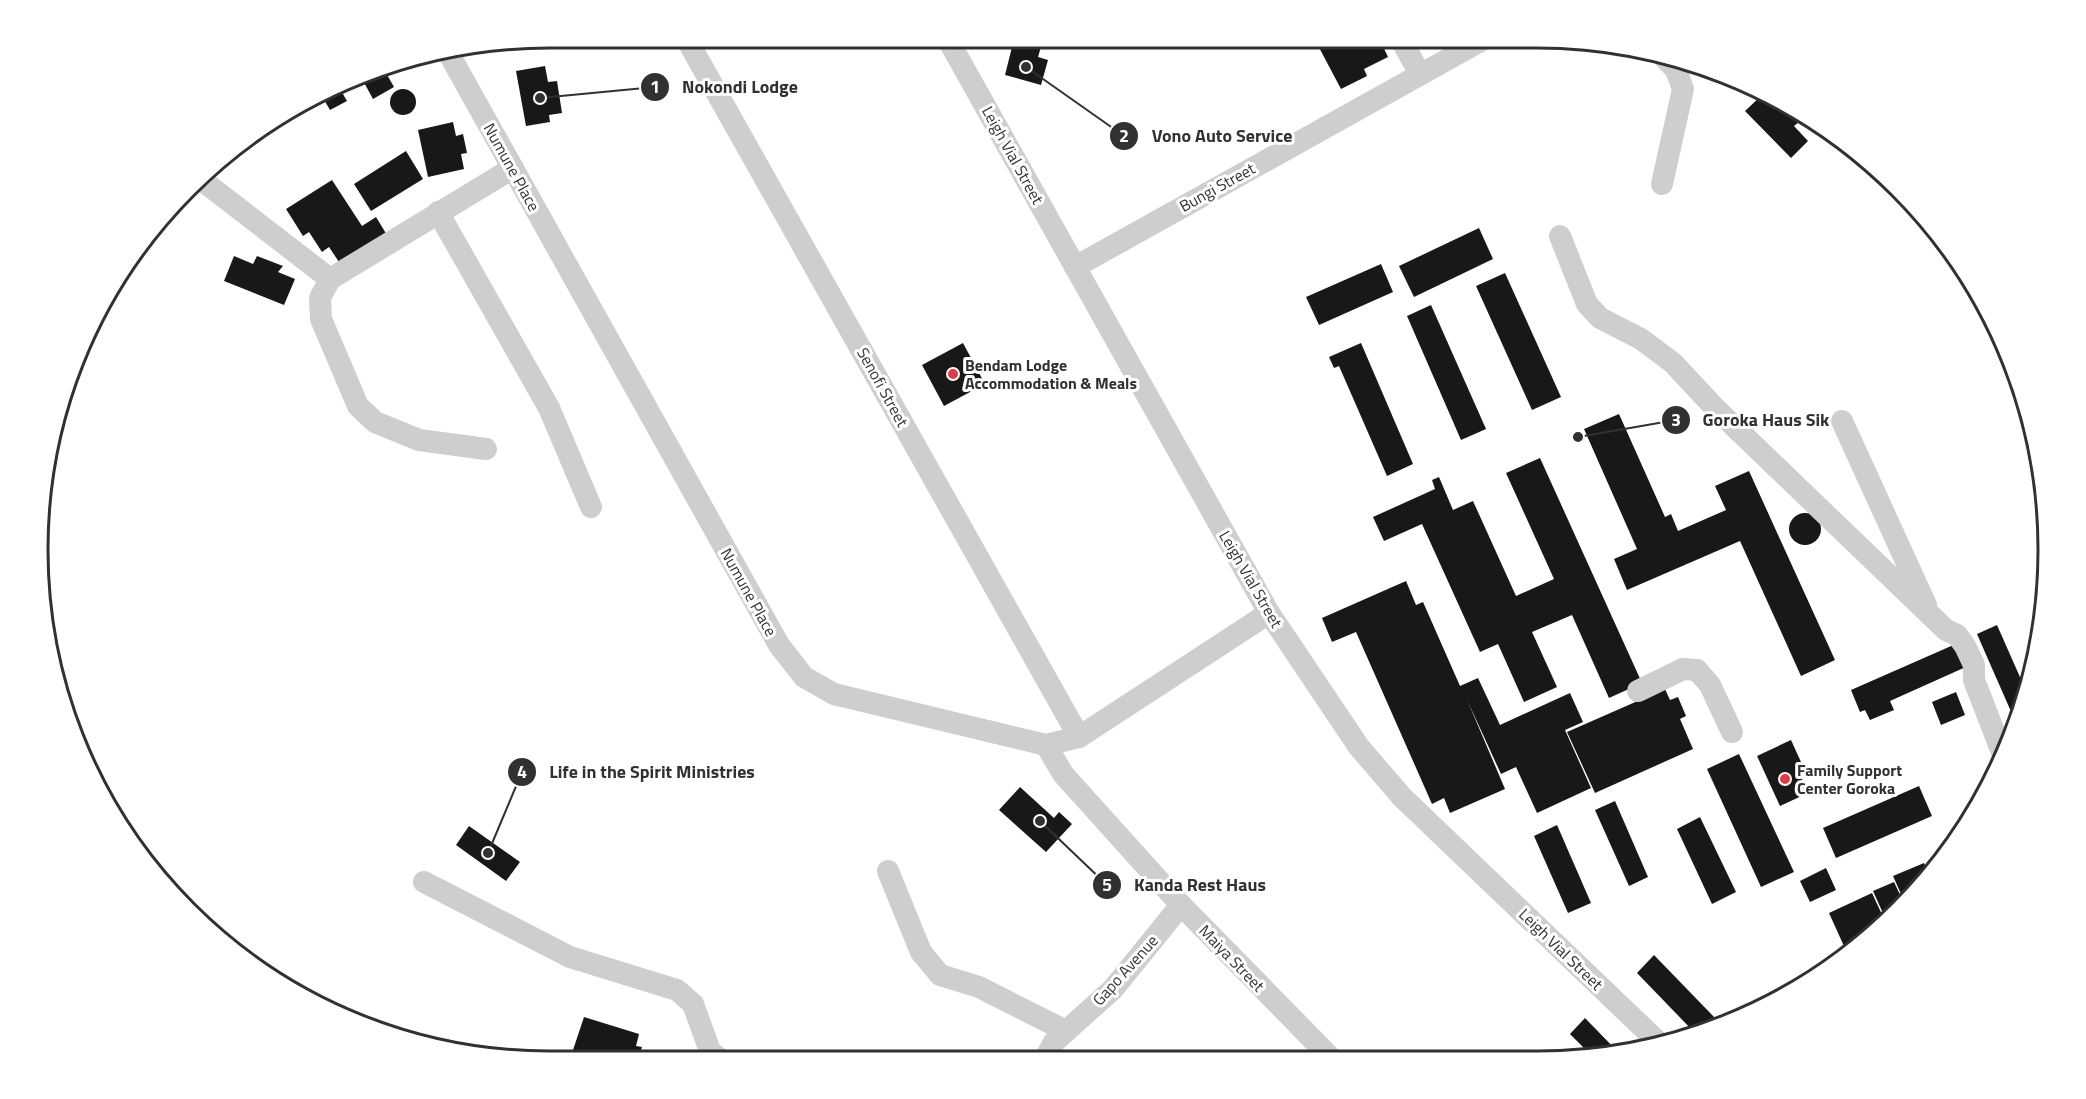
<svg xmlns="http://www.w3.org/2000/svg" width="2086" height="1099" font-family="'Titillium Web',sans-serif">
	<rect width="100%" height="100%" fill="#fff"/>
	<g fill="#181818">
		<polygon points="1022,38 1043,40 1038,57 1048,60 1041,85 1005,75 1012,47 1019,48"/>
		<polygon points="1314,38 1379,38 1388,57 1364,69 1367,76 1341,89"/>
		<polygon points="382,66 394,87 373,99 361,77"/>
		<polygon points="545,66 548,82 557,81 562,113 549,115 550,122 526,126 516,71"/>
		<circle cx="403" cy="102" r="13"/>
		<polygon points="340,89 347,101 330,110 323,98"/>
		<polygon points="1763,94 1776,107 1780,103 1799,122 1794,126 1808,141 1791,158 1745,111"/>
		<polygon points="453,122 456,136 463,134 467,153 461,154 464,169 428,177 418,130"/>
		<polygon points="406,151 423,179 371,211 354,184"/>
		<polygon points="332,180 362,226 376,217 387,235 341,265 329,247 322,252 309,232 303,236 286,209"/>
		<polygon points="1479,228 1493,259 1414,297 1399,266"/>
		<polygon points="234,256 253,264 257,256 283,266 278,272 295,279 284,305 224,281"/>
		<polygon points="1381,264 1393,292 1319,325 1306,297"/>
		<polygon points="1505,273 1561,397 1532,410 1476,286"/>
		<polygon points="1431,305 1486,429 1461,440 1407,316"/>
		<polygon points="963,343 985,384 944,406 922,365"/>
		<polygon points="1361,343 1413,464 1387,476 1339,366 1334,368 1329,357"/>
		<polygon points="1619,414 1665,517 1671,514 1678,531 1726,510 1715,486 1749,471 1835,660 1801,676 1740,541 1627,590 1614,559 1637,549 1584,429"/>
		<polygon points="1540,458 1642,683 1609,698 1572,615 1532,632 1557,687 1524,702 1498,644 1480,652 1422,524 1384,541 1373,517 1435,489 1432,480 1439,477 1453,510 1473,501 1516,596 1554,579 1506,473"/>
		<circle cx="1805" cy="529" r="16"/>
		<polygon points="1406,581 1416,605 1423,602 1460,686 1478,678 1500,725 1570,693 1583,722 1565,730 1591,788 1537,813 1516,767 1501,774 1468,702 1505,789 1450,813 1444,798 1432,804 1356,632 1332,642 1322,618"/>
		<polygon points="1997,625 2027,693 2016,723 1977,634"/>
		<polygon points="1958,643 1968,666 1890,701 1894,710 1870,720 1865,710 1860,712 1851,690"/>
		<polygon points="1665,689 1670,700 1678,697 1686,716 1680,719 1693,749 1595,793 1567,732"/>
		<polygon points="1956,692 1965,715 1941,725 1932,702"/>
		<polygon points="1791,740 1801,762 1796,765 1808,793 1780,806 1757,756"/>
		<polygon points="1739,754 1794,872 1761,887 1707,769"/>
		<polygon points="1919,786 1932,816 1836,858 1823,828"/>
		<polygon points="1020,787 1054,818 1059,812 1072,824 1046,852 999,810"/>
		<polygon points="1615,801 1648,877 1629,886 1595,810"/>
		<polygon points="1700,817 1736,892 1712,904 1677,829"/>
		<polygon points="1557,825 1591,903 1568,913 1534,836"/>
		<polygon points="469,826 520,862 506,881 456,845"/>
		<polygon points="1924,863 1929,875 1905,903 1893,876"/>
		<polygon points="1826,868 1836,890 1810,902 1800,881"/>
		<polygon points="1894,882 1904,903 1886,920 1873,891"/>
		<polygon points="1872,893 1885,921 1848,955 1829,913"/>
		<polygon points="1654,955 1715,1018 1702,1031 1695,1033 1637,973"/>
		<polygon points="584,1017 639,1034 636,1046 642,1047 638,1060 605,1060 573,1050"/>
		<polygon points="1585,1018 1619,1053 1604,1057 1576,1057 1585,1049 1570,1034"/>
	</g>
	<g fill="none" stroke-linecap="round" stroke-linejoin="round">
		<g stroke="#cecece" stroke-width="22">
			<polyline points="686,38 1079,737"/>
			<polyline points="947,38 1269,613 1359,747 1402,797 1658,1042"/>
			<polyline points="1400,38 1420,74"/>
			<polyline points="449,54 779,645 804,677 834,694 1046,745 1079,737 1269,613"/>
			<polyline points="1661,54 1676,70 1683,89 1662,184"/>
			<polyline points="203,181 330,279"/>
			<polyline points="438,212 549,408 591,507"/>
			<polyline points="1560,236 1587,304 1600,318 1641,339 1673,363 1716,409 1946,630 1957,635 1965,646 1974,665 1974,680 2003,755"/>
			<polyline points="1075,267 1486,38"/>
			<polyline points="1842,421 1926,605"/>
			<polyline points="486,449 419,440 375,422 358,406 321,319 320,298 330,279 513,168"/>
			<polyline points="1638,691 1683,669 1697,670 1710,685 1732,732"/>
			<polyline points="1046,745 1063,774 1181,905 1331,1058"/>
			<polyline points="888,871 921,952 940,975 979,987 1066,1031"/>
			<polyline points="424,882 570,957 677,990 693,1004 710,1051 721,1060"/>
			<polyline points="1045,1059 1054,1042 1113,989 1181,905"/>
		</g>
	</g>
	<g fill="#df3c4a" stroke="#fff" stroke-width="2">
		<circle cx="953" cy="374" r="6"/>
		<circle cx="1785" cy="779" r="6"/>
	</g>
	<g text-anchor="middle" stroke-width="6" stroke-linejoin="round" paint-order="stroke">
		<g font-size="16" fill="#313131" stroke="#fff">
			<text transform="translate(1013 155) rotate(61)" y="6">Leigh Vial Street</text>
			<text transform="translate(512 167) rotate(61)" y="6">Numune Place</text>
			<text transform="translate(1217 187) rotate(-29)" y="6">Bungi Street</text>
			<text transform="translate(883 387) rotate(61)" y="6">Senofi Street</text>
			<text transform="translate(1251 579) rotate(60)" y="6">Leigh Vial Street</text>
			<text transform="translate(749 592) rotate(61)" y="6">Numune Place</text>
			<text transform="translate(1561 949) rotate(44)" y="6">Leigh Vial Street</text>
			<text transform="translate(1232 958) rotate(46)" y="6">Maiya Street</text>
			<text transform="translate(1125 970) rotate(-48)" y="6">Gapo Avenue</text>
		</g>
		<g font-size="16" font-weight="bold" fill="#313131" stroke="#fff" text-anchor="start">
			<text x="965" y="371">Bendam Lodge<tspan x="965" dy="18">Accommodation &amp; Meals</tspan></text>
			<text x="1797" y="776">Family Support<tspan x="1797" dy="18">Center Goroka</tspan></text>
		</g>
	</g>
	<path d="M0 0H2086V1099H0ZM549 48H1537A501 501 0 0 1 2038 549V550A501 501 0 0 1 1537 1051H549A501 501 0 0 1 48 550V549A501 501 0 0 1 549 48Z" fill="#fff" fill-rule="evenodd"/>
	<path fill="none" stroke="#313131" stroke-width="3" d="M549 48H1537A501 501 0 0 1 2038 549V550A501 501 0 0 1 1537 1051H549A501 501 0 0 1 48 550V549A501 501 0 0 1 549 48Z"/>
	<path fill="none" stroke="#313131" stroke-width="2" d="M540 98L655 87M1026 67L1124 136M1578 437L1676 420M488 853L522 772M1040 821L1107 885"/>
	<g fill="#313131" stroke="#fff" stroke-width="2">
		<circle cx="540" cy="98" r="6"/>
		<circle cx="1026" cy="67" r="6"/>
		<circle cx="1578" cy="437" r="6"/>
		<circle cx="488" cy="853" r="6"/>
		<circle cx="1040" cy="821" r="6"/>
		<circle cx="655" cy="87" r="15"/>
		<circle cx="1124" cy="136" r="15"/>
		<circle cx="1676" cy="420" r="15"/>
		<circle cx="522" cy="772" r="15"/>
		<circle cx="1107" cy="885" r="15"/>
	</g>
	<g font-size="18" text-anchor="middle" font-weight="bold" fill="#fff">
		<text x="655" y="93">1</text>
		<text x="1124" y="142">2</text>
		<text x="1676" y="426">3</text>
		<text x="522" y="778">4</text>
		<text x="1107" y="891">5</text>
	</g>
	<g font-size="18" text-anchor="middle" font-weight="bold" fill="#313131" stroke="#fff" stroke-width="6" stroke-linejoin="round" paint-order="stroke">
		<text x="740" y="93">Nokondi Lodge</text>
		<text x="1222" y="142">Vono Auto Service</text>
		<text x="1766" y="426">Goroka Haus Sik</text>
		<text x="652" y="778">Life in the Spirit Ministries</text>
		<text x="1200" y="891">Kanda Rest Haus</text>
	</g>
</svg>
